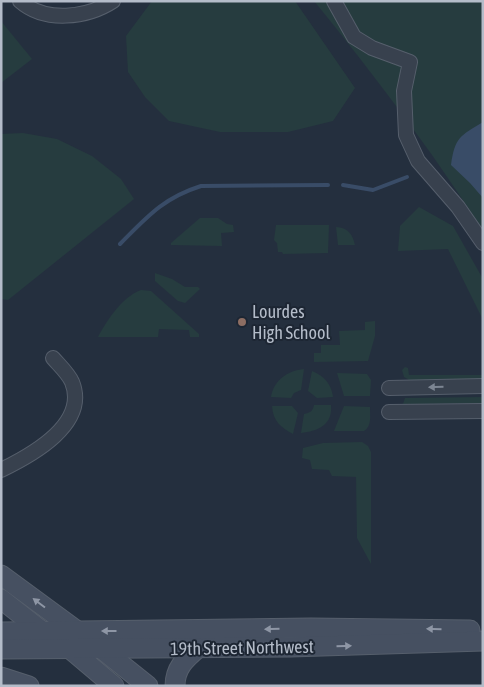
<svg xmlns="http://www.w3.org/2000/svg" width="484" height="687" font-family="'Asap Condensed',sans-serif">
	<rect width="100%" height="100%" fill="#242f3e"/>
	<g fill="#263c3f">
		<polygon points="152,1 295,1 355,88 333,121 288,132 220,132 169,121 145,97 128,72 126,36"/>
		<path d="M314 1H483V231C467 205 449 180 432 155 394 102 355 51 314 1Z"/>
		<polygon points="1,21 32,59 1,83"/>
		<polygon points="23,133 57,139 92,156 121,179 134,199 8,300 1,299 1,134"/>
		<polygon points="419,207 453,226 483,279 483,320 448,249 398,251 400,226"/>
		<polygon points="200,218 218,218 227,224 233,225 234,232 221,233 222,246 171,245 171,243"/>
		<polygon points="276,225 329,225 328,253 283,254 282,252 278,252 277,243 274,240"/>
		<path d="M336 227C348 228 352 233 355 245H338Z"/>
		<polygon points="155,273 172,279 185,287 198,287 200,289 185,303 178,301 155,281"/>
		<path d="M141 290 151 291 199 334V337H190L189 330 159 329 158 337H98C108 319 122 297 141 290Z"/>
		<polygon points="375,321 375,336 368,361 314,362 314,353 321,353 321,345 340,345 339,331 365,330 365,322"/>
		<polygon points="405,367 408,368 409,375 483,375 483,380 411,381 404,377 402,370"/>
		<path d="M304 369 301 390 294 393 291 398 271 397C274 380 287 371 304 369Z"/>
		<path d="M312 371C324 376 331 383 333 397L317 398 308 391Z"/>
		<polygon points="337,373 367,374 371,380 370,396 344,396"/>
		<polygon points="483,397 483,403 403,404 405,398"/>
		<path d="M314 405H331C333 425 318 431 301 433L304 414C310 413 313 411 314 405Z"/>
		<path d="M272 406H292L298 413 293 434C280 427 273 421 272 406Z"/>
		<path d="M344 406 370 407C370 416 372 426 364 431H334Z"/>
		<polygon points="362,442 368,446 371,452 371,564 357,538 356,477 332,476 329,470 312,469 310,460 302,458 303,448 323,443"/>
	</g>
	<path fill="#394c67" d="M483 122V198L470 183 451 165C455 137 460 136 483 122Z"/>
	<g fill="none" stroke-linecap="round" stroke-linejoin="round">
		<g stroke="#394c67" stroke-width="4">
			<polyline points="343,185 373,190 407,177"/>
			<path d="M120 244C147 217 163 198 201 186L328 185"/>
		</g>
		<g stroke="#565f6c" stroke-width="16">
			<g id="minor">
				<path d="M20 1C45 23 87 18 113 1"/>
				<polyline points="334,1 354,37 372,48 410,62 404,91 406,135 418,161 458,207 483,243"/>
				<polyline points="389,388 483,386"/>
				<polyline points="389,412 483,411"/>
				<path d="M1 470C32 455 89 424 72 382 68 373 59 365 53 358"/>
			</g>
		</g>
		<g stroke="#565f6c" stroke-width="21">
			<g id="secondary">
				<polyline points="1,575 103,650 148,686"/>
				<polyline points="1,599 43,632 69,648 114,686"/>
				<polyline points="1,632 311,628 470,630"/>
				<polyline points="1,649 290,647 483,641"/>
				<polyline points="1,677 29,686"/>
				<path d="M175 686C175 668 185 659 198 648"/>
			</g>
		</g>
		<use href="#minor" stroke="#38414e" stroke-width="14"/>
		<use href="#secondary" stroke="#465061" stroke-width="19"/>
	</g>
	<defs><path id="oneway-solid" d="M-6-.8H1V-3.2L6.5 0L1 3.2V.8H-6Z" transform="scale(1.25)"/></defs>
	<use fill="#7c8592" href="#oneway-solid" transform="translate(436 387) rotate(179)"/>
	<g fill="#8e96a5">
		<use href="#oneway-solid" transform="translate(39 603) rotate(-143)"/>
		<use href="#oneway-solid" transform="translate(272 629) rotate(179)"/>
		<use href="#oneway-solid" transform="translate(434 629) rotate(-179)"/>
		<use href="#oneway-solid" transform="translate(109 631) rotate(180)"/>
		<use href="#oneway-solid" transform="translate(344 646) rotate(-2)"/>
	</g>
	<circle fill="#8d6e63" stroke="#1d2633" stroke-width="2" cx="242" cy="322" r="5"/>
	<g text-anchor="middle" stroke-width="4" stroke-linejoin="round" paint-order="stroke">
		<g font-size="18" fill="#b4bcc9" stroke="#1d2633" text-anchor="start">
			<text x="252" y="318">Lourdes<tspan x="252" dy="21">High School</tspan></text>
		</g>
		<g font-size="18" fill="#b4bcc9" stroke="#1d2633">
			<text transform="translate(242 648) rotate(-1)" y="6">19th Street Northwest</text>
		</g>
	</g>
	<rect width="484" height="687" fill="none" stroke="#b4bcc9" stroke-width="5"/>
</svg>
